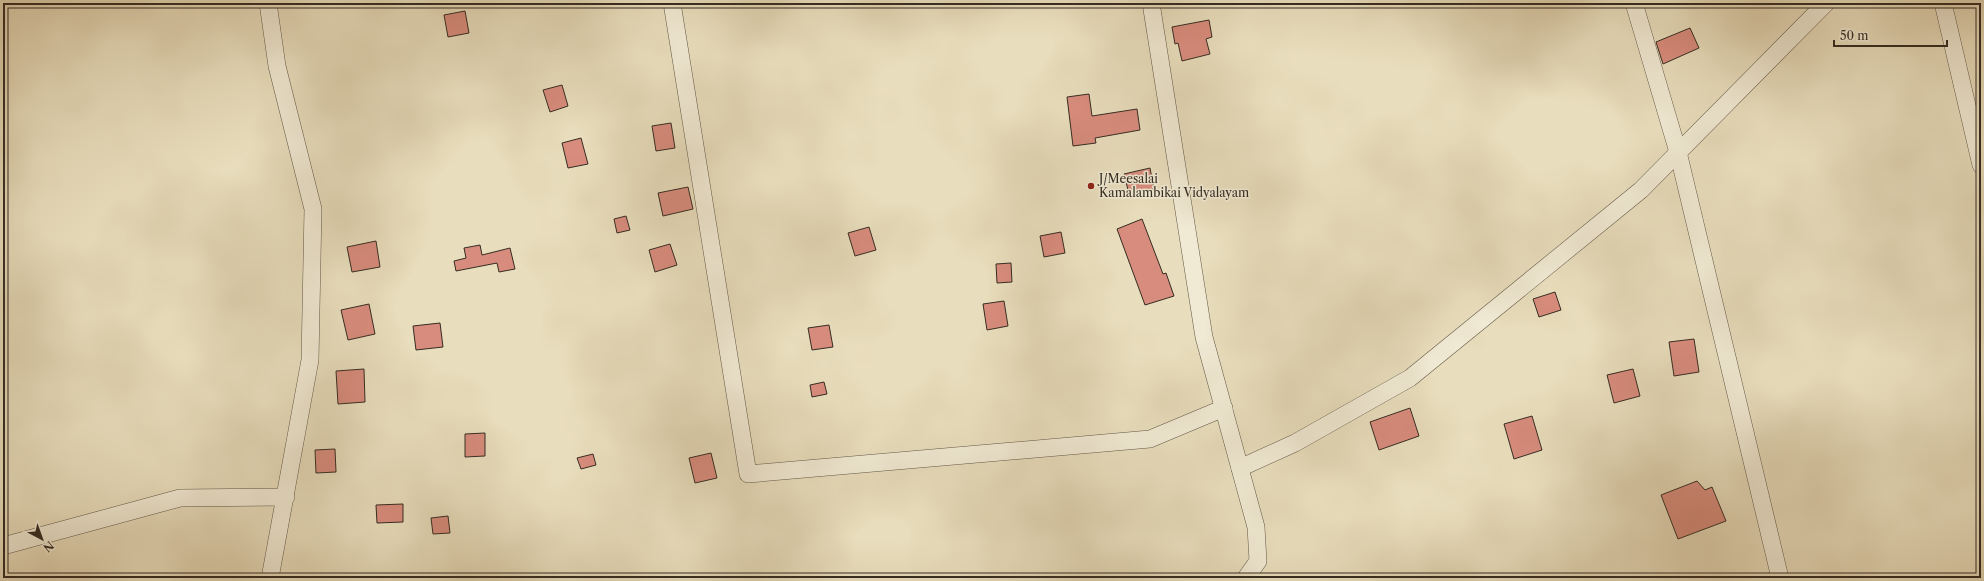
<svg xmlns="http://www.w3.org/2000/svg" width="1984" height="581" font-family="'Libre Caslon Text',serif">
	<rect width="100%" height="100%" fill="#e8ddbc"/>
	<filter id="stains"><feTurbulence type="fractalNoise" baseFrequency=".005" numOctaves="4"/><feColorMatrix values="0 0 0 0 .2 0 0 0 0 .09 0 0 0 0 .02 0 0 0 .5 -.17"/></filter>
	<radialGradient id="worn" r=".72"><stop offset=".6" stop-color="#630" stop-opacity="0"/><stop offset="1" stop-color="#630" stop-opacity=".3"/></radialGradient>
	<g fill="#d88c7d" stroke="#352c22">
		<polygon points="465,11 469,33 448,37 444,15"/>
		<polygon points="1209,20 1212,37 1206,39 1210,54 1182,61 1178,43 1175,44 1172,27"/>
		<polygon points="1690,28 1699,48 1663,64 1656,42"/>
		<polygon points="562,85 568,106 550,112 543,90"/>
		<polygon points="1089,94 1092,116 1137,109 1140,130 1095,138 1096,143 1073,146 1067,97"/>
		<polygon points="671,123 675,148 656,151 652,126"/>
		<polygon points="581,138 588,164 568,168 562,143"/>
		<polygon points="1150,168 1154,189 1129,194 1124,174"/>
		<polygon points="688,187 693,209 663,216 658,193"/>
		<polygon points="626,216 630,230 617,233 614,219"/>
		<polygon points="1142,219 1163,274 1166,273 1174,296 1145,305 1117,229"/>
		<polygon points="869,227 876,250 855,256 848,233"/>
		<polygon points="1061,232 1065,253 1044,257 1040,236"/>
		<polygon points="376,241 380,267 352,272 347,247"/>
		<polygon points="670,244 677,265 655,272 649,250"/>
		<polygon points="480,245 482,255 510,248 515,269 499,272 497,263 456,271 454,261 466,258 464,248"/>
		<polygon points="1011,263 1012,282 997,283 996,264"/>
		<polygon points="1555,292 1561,310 1539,317 1533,299"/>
		<polygon points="1004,301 1008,326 987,330 983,304"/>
		<polygon points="369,304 375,334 348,340 341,310"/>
		<polygon points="440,323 443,347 416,350 413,326"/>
		<polygon points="829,325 833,347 812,350 808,328"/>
		<polygon points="1694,339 1699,372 1674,376 1669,342"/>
		<polygon points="364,369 365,402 338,404 336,371"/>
		<polygon points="1633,369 1640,396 1614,403 1607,375"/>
		<polygon points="824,382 827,394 812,397 810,385"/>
		<polygon points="1410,408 1419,436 1379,450 1370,422"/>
		<polygon points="1532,416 1542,450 1514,459 1504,424"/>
		<polygon points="485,433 485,456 465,457 465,434"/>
		<polygon points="335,449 336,472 316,473 315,450"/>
		<polygon points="711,453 717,478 695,483 689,458"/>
		<polygon points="593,454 596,465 581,469 577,458"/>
		<polygon points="1697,481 1705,490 1712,487 1726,521 1678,539 1661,495"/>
		<polygon points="403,504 403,522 377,523 376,505"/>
		<polygon points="448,516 450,533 433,534 431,518"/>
	</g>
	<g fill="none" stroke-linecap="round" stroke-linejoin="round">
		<g stroke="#625848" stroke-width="18">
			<g id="minor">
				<polyline points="268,3 277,66 313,209 310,360 270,578"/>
				<polyline points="672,3 748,474 1150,439 1224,408"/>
				<polyline points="1151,3 1204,337 1256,527 1258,561 1246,578"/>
				<polyline points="1634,3 1678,152 1780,578"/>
				<polyline points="1943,3 1981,165"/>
				<polyline points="1240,468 1295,443 1410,378 1641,190 1826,3"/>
				<polyline points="3,546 180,498 286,497"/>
			</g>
		</g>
		<use href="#minor" stroke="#f0e9d3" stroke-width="17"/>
	</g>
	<circle fill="#8f2418" stroke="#f0e9d3" stroke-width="1.5" cx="1091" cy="186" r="4"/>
	<g text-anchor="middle" stroke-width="3" stroke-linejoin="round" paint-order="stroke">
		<g font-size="12" fill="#352c22" stroke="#f0e9d3" text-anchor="start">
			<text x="1099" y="183">J/Meesalai<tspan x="1099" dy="14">Kamalambikai Vidyalayam</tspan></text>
		</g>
	</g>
	<rect width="1984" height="581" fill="none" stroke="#e8ddbc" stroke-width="16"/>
	<rect x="4" y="4" width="1976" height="573" fill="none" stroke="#352c22" stroke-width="2"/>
	<rect x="8" y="8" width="1968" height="565" fill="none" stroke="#352c22"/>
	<g transform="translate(42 539) rotate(139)" stroke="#f0e9d3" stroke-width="3" paint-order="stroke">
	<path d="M0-3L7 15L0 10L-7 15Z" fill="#352c22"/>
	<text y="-6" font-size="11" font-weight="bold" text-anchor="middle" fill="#352c22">N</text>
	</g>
	<path d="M1834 40v6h113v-6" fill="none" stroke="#352c22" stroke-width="2"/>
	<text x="1840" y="40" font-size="12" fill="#352c22" stroke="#f0e9d3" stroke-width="3" paint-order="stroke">50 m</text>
	<rect width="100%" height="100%" filter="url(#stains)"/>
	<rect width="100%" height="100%" fill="url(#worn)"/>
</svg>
